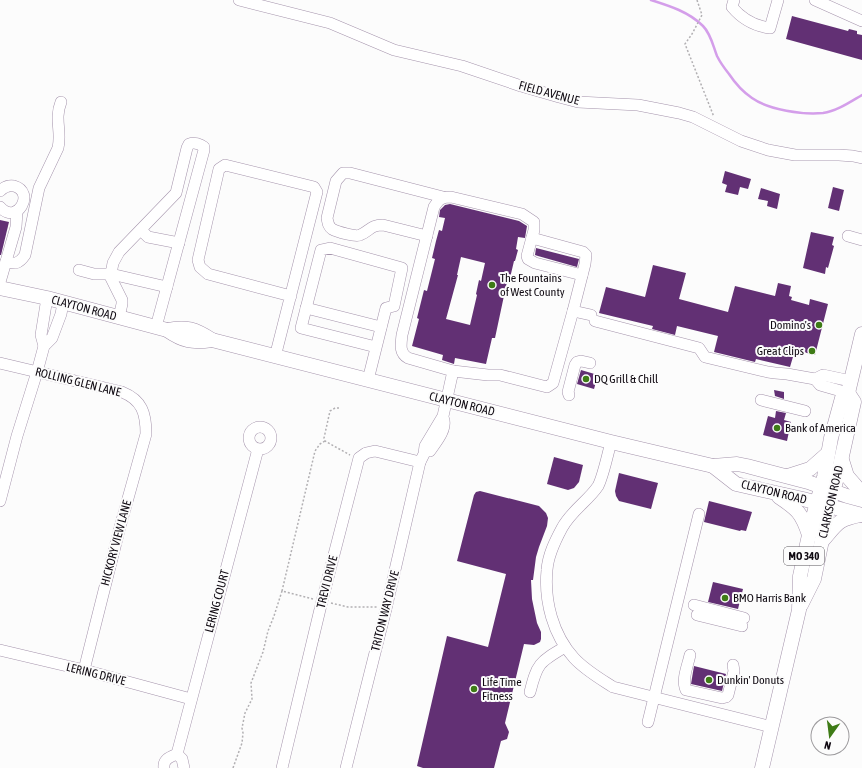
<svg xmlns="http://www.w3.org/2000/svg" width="862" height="768" font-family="'Asap Condensed',sans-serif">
	<rect width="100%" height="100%" fill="#fcfcfc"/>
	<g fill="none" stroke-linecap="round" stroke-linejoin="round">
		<path stroke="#d49eea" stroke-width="2.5" d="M651 0C670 6 689 12 703 26 711 34 713 46 717 56 720 62 725 69 729 74 735 83 743 92 752 98 769 110 803 115 823 113 837 111 850 102 862 95"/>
	</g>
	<g fill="#623074" fill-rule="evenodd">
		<polygon points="792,16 848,31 849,29 857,31 857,34 862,35 862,60 786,39"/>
		<polygon points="725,171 751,179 748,189 740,187 738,195 725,192 727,185 722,183"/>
		<polygon points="833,187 844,190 839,211 828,208"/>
		<polygon points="761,188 780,194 777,209 767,206 768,201 758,199"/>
		<path d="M450 204 519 221 527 226 525 238 518 237 516 249 518 250 515 261H514L510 278 508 277 495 338H492L486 364 455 358 454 364 442 360 443 355 412 346 419 319 417 318 424 290 427 291 435 259 432 258 436 241 439 230 442 231 445 218 439 217 440 210 445 205ZM461 257 485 263 481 281 479 280 476 294 477 295 470 325 446 319 458 275H457Z"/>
		<polygon points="0,220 9,222 1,255 0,255"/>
		<polygon points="811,232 834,237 832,245 834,246 828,268 826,267 825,274 803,268"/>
		<polygon points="536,248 579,259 577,267 538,256 535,255"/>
		<polygon points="653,265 686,273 679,299 728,312 735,286 775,296 778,283 791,286 789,296 792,297 791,300 809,305 810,299 828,304 815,355 795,350 790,367 756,359 755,362 714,352 718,336 677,326 675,335 652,329 653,326 599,313 606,287 645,297"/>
		<polygon points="581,370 598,375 594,389 577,384"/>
		<polygon points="774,390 784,392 784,399 775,396"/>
		<polygon points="776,411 786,413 784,420 791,422 787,441 763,435 768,416 775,418"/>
		<polygon points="554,457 583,465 579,482 574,488 568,490 547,484"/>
		<polygon points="619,473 658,483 651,509 619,501 616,496 615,491"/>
		<polygon points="480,491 539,506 546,513 548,518 547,526 539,547 536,557 533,580 531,580 532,599 537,623 541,632 541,639 540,642 534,645 524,644 505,723 509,732 507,739 501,741 494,768 423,768 417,766 447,636 488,647 506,574 457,561 474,495 476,492"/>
		<polygon points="709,501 752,512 746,531 741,530 740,531 704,522"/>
		<polygon points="713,582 743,589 738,609 708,602"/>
		<polygon points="694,666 726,674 722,691 691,684"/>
	</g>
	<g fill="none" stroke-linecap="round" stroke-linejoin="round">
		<g stroke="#a594ac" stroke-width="12">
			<g id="minor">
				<polyline points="239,0 330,23 394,50 462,66 521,86 559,97 578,102 638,105 679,113 693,117 741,141 768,150 795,155 839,155 853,156 862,158"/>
				<path d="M734 0 732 7C742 19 754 26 770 28L778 0"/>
				<polyline points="815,0 862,21"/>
				<path d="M0 191C4 187 8 185 14 186 36 192 17 226 0 207"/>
				<polyline points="141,230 148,237 179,243"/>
				<path d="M427 236 383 225C370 225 370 231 360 235 356 237 337 232 332 229 328 226 328 223 327 218L336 181 343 173H350L443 197"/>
				<polyline points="848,236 862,240"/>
				<polyline points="532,238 583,252 586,255 585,264 573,311 591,315"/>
				<path d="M6 262C15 264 19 264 25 255L39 188 58 148C62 131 54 120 61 102"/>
				<polyline points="79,270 94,274 111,274 167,287"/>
				<polyline points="0,282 16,227 17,211"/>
				<polyline points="306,308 381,327"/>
				<path d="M119 317 122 304V300L111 278V274L113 263 119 252 176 193 187 148 189 144C194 142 200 144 204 147V150L156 327"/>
				<polyline points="595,321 699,348 705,357 768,372 775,373 787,374 815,379 823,375 851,381"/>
				<polyline points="44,346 41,335 47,298"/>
				<polyline points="275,357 317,192 314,187 225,165 219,169 198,260 200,267 208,274 291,296"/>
				<path d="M0 363 122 392C142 400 146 413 146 434L120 527 84 670"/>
				<polyline points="453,371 488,375 500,375 547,387 553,383 573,311"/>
				<polyline points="815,379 820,385 848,393"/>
				<polyline points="368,380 386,308 394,306 402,268 330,248 321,250 301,328 376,347"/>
				<polyline points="569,395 568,392 575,365 577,362 581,361 590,363"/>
				<polyline points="761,400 805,411"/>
				<circle cx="260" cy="438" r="11"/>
				<path d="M611 442C608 453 603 477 598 486 589 500 571 511 562 528 555 541 548 555 547 570 544 601 553 635 574 658 585 670 599 678 613 687L772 727"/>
				<path d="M430 451C436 442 446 431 444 420"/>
				<polyline points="0,501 17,436 37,372 44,346 52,338 61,314 63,303"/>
				<polyline points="694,605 744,618"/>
				<polyline points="697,615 742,626"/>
				<polyline points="0,650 84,670 191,699"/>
				<path d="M690 655C688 665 681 680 686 690L722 698 726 697 728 695 734 671 733 665"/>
				<path d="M530 692C537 664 539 662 565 647"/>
				<polyline points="648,722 699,514"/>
				<polyline points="177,754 258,449"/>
				<path d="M164 768C163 759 170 757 177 754L182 759 184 768"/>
				<polyline points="282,768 322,601 359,458 366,453 375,451 420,462"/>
				<path d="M346 768 386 609 420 462 424 454 425 446 443 416 453 371 408 358C399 353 401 344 402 335L434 207C439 199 442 197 451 197L522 214 534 222V230L527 256 528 259 535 263 582 275"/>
			</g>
		</g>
		<g stroke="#a594ac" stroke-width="15">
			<g id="major">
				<path d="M0 288 47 298 167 330C183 341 192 343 212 340"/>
				<path d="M167 330C186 326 195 329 212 340L611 442 713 466 737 464 747 466 808 482 847 496 862 500"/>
				<polyline points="842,460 847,476 862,493"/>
				<polyline points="713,466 736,484 803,499 862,515"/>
				<polyline points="788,476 810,469 827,454"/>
				<path d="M779 497C797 509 802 513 809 535"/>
				<path d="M823 540C837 524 838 519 860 515"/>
				<polyline points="801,605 814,579 822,540 825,520 838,474 854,402 848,393"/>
				<polyline points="762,768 799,610 800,576 813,517 824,477 831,438 842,398 848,393 862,334"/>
			</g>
		</g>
		<g stroke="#b2b0b3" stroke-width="1.5" stroke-dasharray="2 2" stroke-linecap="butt">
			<polyline points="697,0 702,15 692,34 685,44 714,117"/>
			<polyline points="339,408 335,408 330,411 324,438 325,441 350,455"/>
			<polyline points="313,599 282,591 315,451 320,444 325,441"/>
			<polyline points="331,603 348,607 377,607"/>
			<polyline points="233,768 242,743 243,733 242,728 245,713 252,699 251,683 263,652 268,631 274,616 282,591"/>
		</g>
		<use href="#minor" stroke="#fff" stroke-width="11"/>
		<use href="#major" stroke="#fff" stroke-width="14"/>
	</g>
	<g fill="#3e7b16" stroke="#fcfcfc" stroke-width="1.5">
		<circle cx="492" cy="285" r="4"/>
		<circle cx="819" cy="325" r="4"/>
		<circle cx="812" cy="351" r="4"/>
		<circle cx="586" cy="379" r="4"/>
		<circle cx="777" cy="428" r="4"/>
		<circle cx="725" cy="598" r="4"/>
		<circle cx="709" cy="680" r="4"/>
		<circle cx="474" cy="689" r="4"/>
	</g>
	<g text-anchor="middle" stroke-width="4" stroke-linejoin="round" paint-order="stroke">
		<rect fill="#fcfcfc" stroke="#565258" stroke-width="1" x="784" y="547" width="40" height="18" rx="3"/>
		<g font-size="11" font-weight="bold" fill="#0f0911">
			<text x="804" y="560">MO 340</text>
		</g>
		<g font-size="12" fill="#0f0911" stroke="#fcfcfc">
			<text transform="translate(549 93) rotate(15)" y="4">FIELD AVENUE</text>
			<text transform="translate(84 308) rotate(15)" y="4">CLAYTON ROAD</text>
			<text transform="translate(78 382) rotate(14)" y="4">ROLLING GLEN LANE</text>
			<text transform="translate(462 404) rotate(14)" y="4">CLAYTON ROAD</text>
			<text transform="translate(774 492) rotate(14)" y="4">CLAYTON ROAD</text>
			<text transform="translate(831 502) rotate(-77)" y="4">CLARKSON ROAD</text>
			<text transform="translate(116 543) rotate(-75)" y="4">HICKORY VIEW LANE</text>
			<text transform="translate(327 582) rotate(-76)" y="4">TREVI DRIVE</text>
			<text transform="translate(217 601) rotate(-75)" y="4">LERING COURT</text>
			<text transform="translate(385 611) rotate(-76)" y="4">TRITON WAY DRIVE</text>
			<text transform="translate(96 674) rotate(14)" y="4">LERING DRIVE</text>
		</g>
		<g font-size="12" fill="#0f0911" stroke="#fcfcfc" text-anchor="start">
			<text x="500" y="282">The Fountains<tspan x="500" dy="14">of West County</tspan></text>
			<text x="811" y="329" text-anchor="end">Domino's</text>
			<text x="804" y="355" text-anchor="end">Great Clips</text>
			<text x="594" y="383">DQ Grill &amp; Chill</text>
			<text x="785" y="432">Bank of America</text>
			<text x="733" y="602">BMO Harris Bank</text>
			<text x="717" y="684">Dunkin' Donuts</text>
			<text x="482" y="686">Life Time<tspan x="482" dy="14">Fitness</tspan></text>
		</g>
	</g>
	<g transform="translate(830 736) rotate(194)"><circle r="19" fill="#fcfcfc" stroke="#9d9b9e"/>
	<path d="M0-3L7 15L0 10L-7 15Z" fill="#3e7b16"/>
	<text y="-6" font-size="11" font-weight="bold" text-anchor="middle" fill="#0f0911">N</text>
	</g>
</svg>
